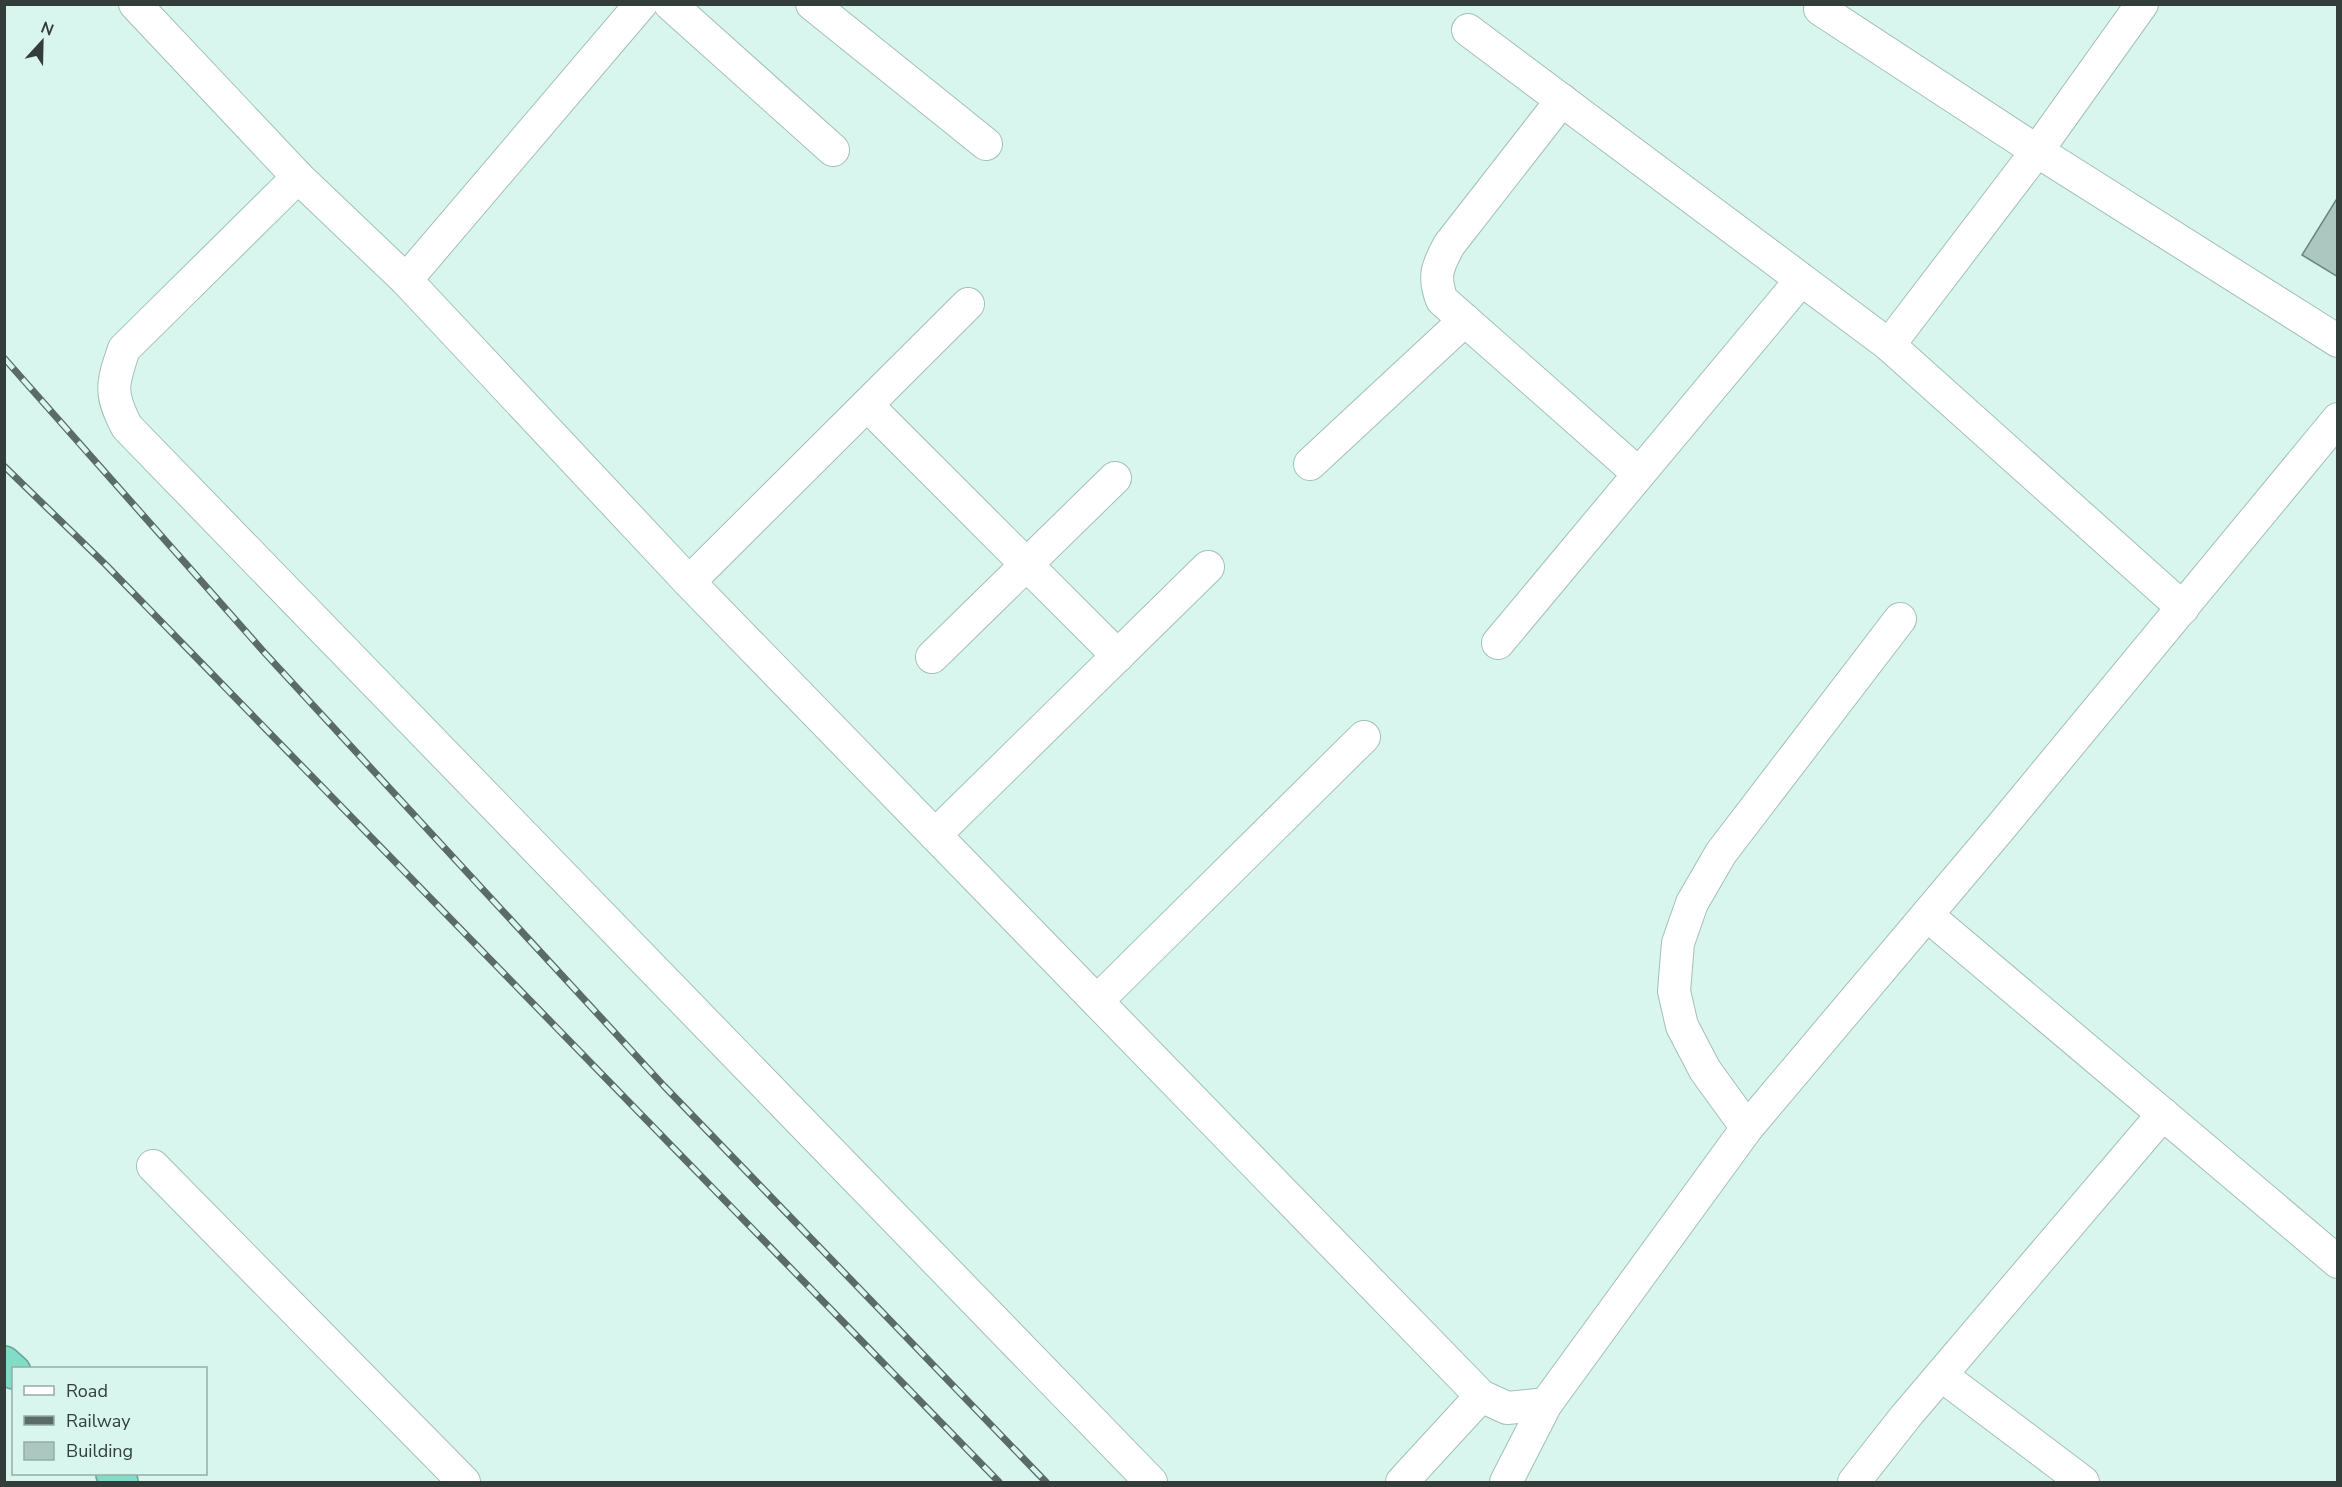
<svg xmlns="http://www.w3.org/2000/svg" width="2342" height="1487" font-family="'Nunito Sans',sans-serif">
	<rect width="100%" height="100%" fill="#d8f6ee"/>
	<polygon fill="#abc7c0" stroke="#6c8780" stroke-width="1.5" points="2338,197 2338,277 2302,255"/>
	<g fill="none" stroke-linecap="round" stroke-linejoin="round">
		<g stroke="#a3bfb7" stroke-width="34">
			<g id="street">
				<polyline points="135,4 298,177 406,280 689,582 1481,1396 1507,1408 1546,1404 1747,1128 2001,827 2338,419"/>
				<polyline points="670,4 833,150"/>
				<polyline points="812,4 986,144"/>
				<polyline points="1820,9 2037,151 2338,341"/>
				<polyline points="1468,30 1889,345 2183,608"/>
				<path d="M1562 100 1449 245C1437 267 1433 277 1442 300L1639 474"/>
				<path d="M298 177 124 349C112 384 109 393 127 427L1151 1482"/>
				<polyline points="406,280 641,4"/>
				<polyline points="1889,345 2037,151 2142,4"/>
				<polyline points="867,405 1118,656"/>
				<polyline points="1310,464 1465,320"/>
				<polyline points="689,582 968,304"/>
				<polyline points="1498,643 1801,280"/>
				<polyline points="932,657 1115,478"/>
				<polyline points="935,835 1208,567"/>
				<polyline points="1927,915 2338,1262"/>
				<polyline points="1097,1001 1364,737"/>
				<polyline points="1747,1128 1705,1070 1682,1026 1674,991 1678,943 1692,903 1721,853 1900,619"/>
				<polyline points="153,1166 464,1482"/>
				<polyline points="1941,1375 2083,1482"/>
				<polyline points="1402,1482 1481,1396"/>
				<polyline points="1506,1482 1546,1404"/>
				<polyline points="1854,1482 1906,1416 2163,1114"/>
			</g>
		</g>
		<g stroke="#66a597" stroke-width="36">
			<g id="highway">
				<polyline points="4,1363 14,1372"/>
				<polyline points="113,1474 121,1482"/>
			</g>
		</g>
		<use href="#street" stroke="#fff" stroke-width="32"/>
		<use href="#highway" stroke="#81dcc8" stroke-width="33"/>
		<g stroke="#5b6b67" stroke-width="7">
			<g id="rail">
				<polyline points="4,358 263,651 664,1086 1046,1482"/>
				<polyline points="4,466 106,565 999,1482"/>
			</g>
		</g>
		<use href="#rail" stroke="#d8f6ee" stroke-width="4.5" stroke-dasharray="14" stroke-linecap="butt"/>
	</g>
	<rect width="2342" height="1487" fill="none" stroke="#333e3b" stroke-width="12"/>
	<rect x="12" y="1367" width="195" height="108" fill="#d8f6ee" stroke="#96aca6" stroke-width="1.5"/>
	<rect x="24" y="1386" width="30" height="9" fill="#ffffff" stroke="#96aca6" stroke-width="1.5"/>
	<text x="66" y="1397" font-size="18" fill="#333e3b">Road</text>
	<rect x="24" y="1416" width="30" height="9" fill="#5b6b67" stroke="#96aca6" stroke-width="1.5"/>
	<text x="66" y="1427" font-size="18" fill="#333e3b">Railway</text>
	<rect x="24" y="1442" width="30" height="18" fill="#abc7c0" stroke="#96aca6" stroke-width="1.5"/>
	<text x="66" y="1457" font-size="18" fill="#333e3b">Building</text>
	<g transform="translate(42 42) rotate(22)" stroke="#d8f6ee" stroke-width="4.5" paint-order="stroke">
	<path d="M0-4.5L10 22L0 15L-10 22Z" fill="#333e3b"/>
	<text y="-9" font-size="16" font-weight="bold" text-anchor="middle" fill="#333e3b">N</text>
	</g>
</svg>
